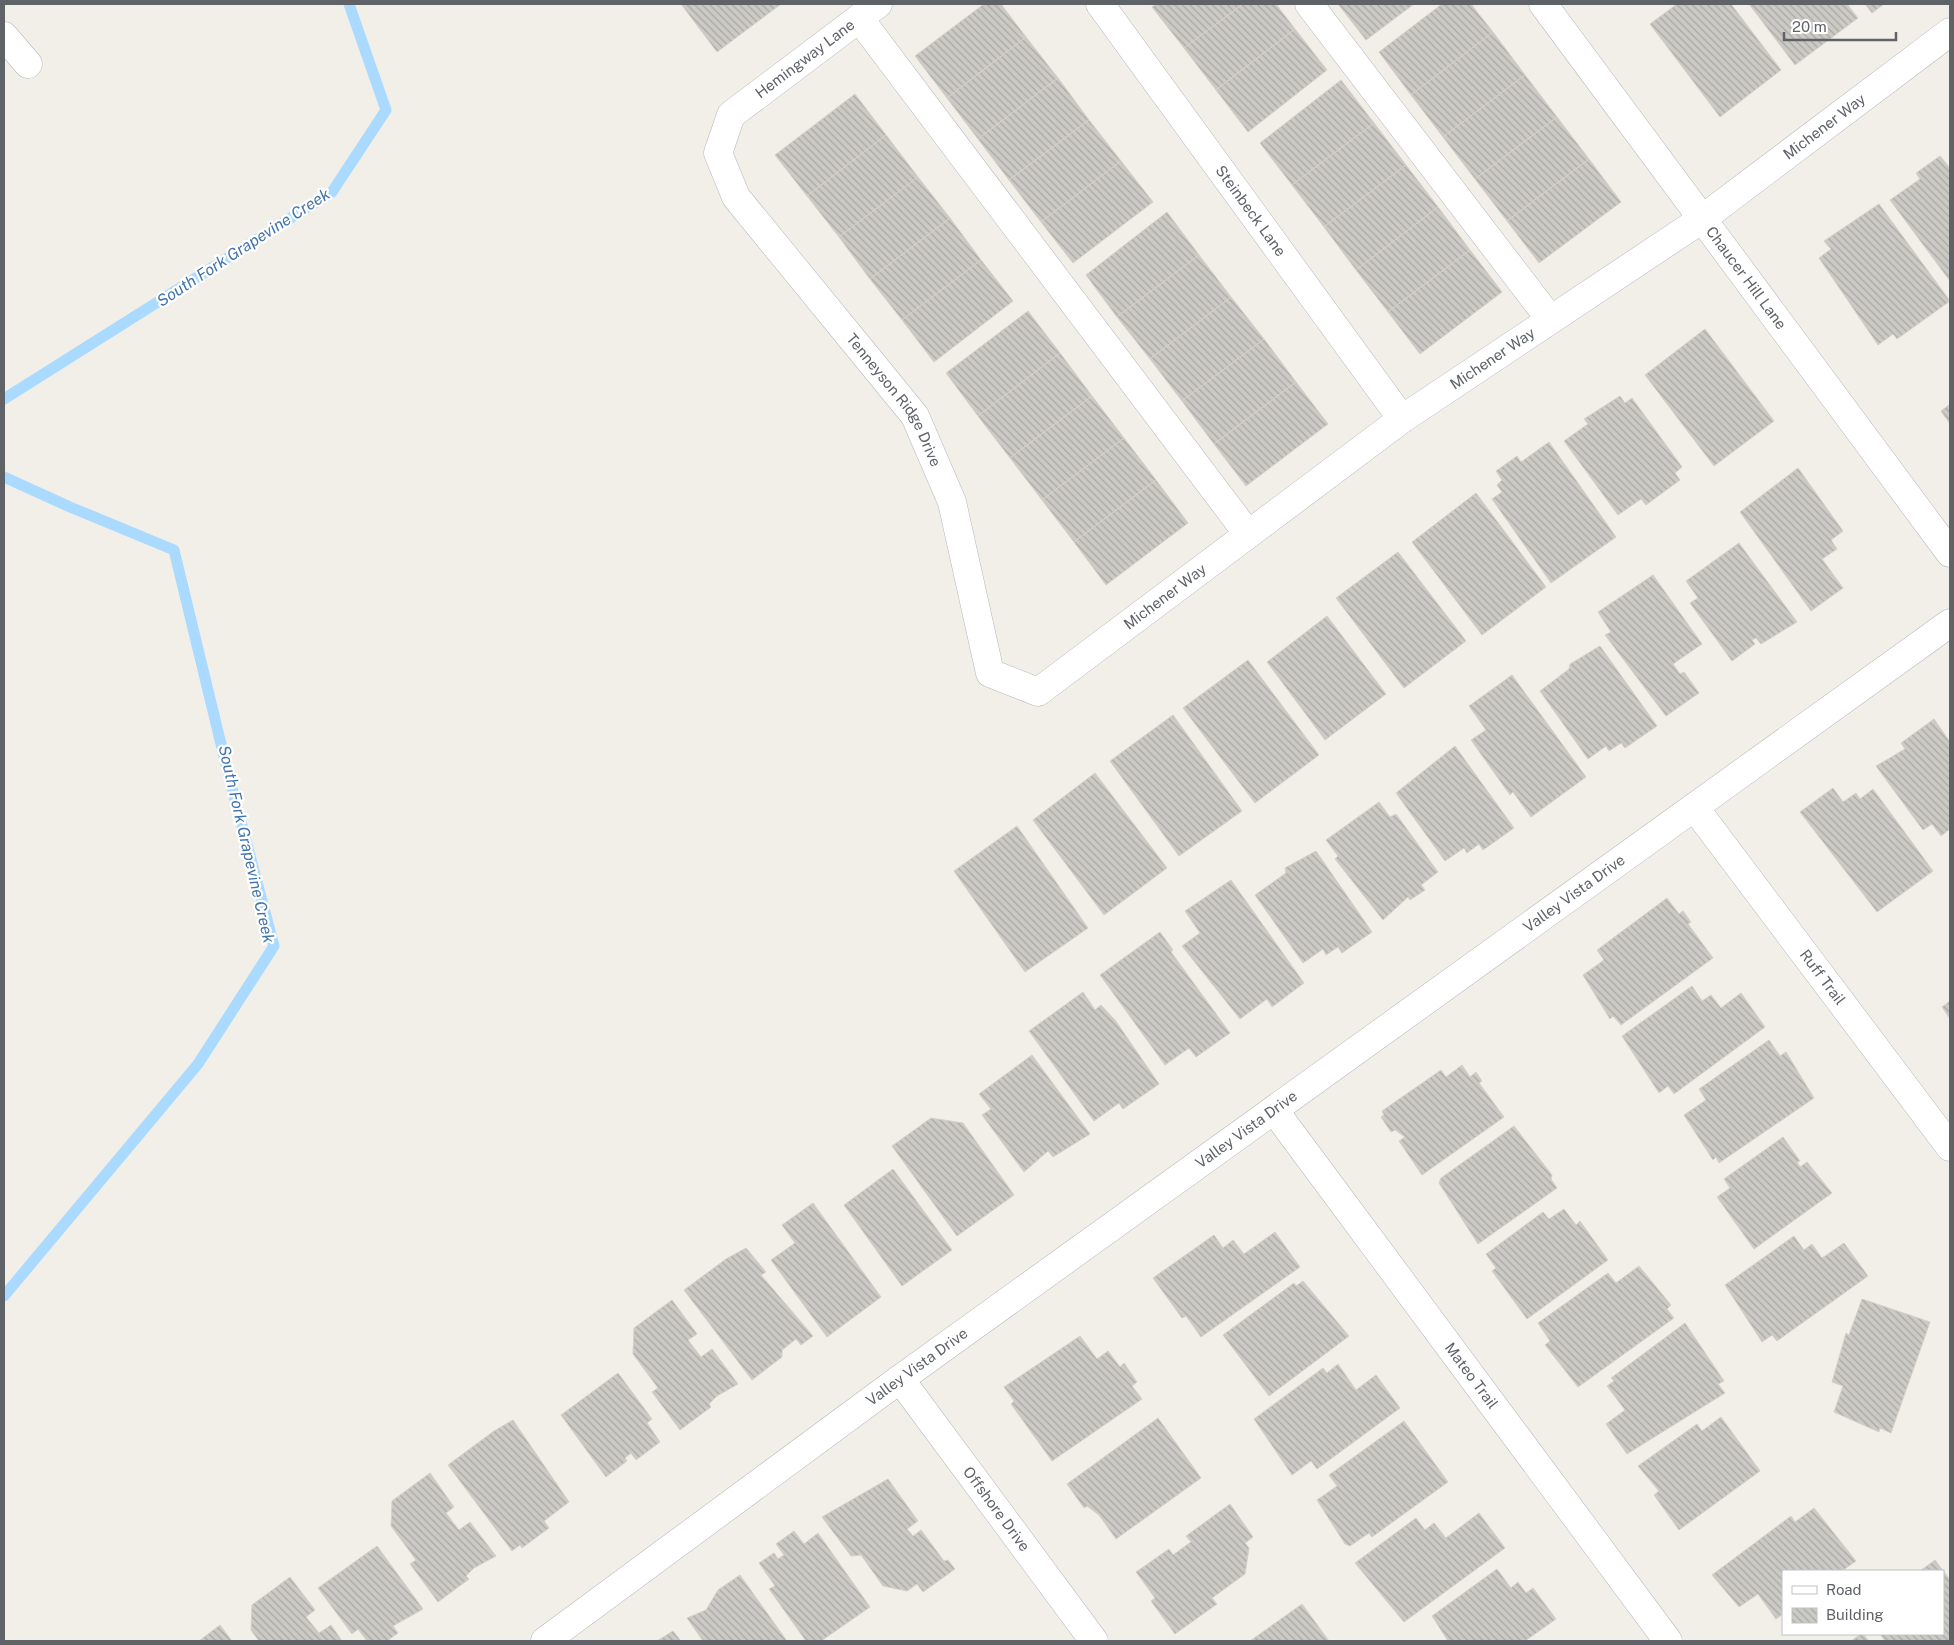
<svg xmlns="http://www.w3.org/2000/svg" width="1954" height="1645" font-family="'Public Sans',sans-serif">
	<defs>
		<pattern id="building-back-hatch" width="6" height="6" patternUnits="userSpaceOnUse" patternTransform="scale(1.25)"><rect width="6" height="6" fill="#cccac5"/><path d="M-1 5l2 2M0 0l6 6M5-1l2 2" fill="none" stroke="#a9a8a4"/></pattern>
	</defs>
	<rect width="100%" height="100%" fill="#f1efe8"/>
	<g fill="none" stroke-linecap="round" stroke-linejoin="round">
		<g stroke="#aadaff" stroke-width="11">
			<polyline points="4,399 332,192 386,110 349,4"/>
			<polyline points="4,477 70,507 174,550 228,773 274,946 198,1064 4,1296"/>
		</g>
	</g>
	<g fill="url(#building-back-hatch)" stroke="#d6d1c6">
		<polygon points="681,4 781,4 717,52"/>
		<polygon points="984,4 1001,4 1026,37 947,98 915,56"/>
		<polygon points="1157,4 1243,4 1184,48 1152,7"/>
		<polygon points="1243,4 1276,4 1295,29 1216,90 1184,48"/>
		<polygon points="1338,4 1414,4 1366,40"/>
		<polygon points="1442,4 1471,4 1493,32 1411,95 1379,52"/>
		<polygon points="1677,4 1731,4 1781,70 1720,117 1650,24"/>
		<polygon points="1749,4 1847,4 1858,18 1795,65"/>
		<polygon points="1865,4 1884,4 1872,13"/>
		<polygon points="1295,29 1327,70 1248,132 1216,90"/>
		<polygon points="1493,32 1525,75 1443,137 1411,95"/>
		<polygon points="1026,37 1058,78 978,139 947,98"/>
		<polygon points="1525,75 1557,117 1475,179 1443,137"/>
		<polygon points="1058,78 1089,120 1009,180 978,139"/>
		<polygon points="1341,80 1374,123 1292,185 1260,143"/>
		<polygon points="855,94 886,135 807,196 775,155"/>
		<polygon points="1557,117 1589,159 1507,221 1475,179"/>
		<polygon points="1089,120 1121,161 1041,222 1009,180"/>
		<polygon points="1374,123 1406,165 1324,227 1292,185"/>
		<polygon points="886,135 918,177 839,237 807,196"/>
		<polygon points="1940,156 1950,168 1950,281 1890,200 1920,179 1916,173"/>
		<polygon points="1589,159 1621,202 1539,263 1507,221"/>
		<polygon points="1121,161 1153,202 1073,263 1041,222"/>
		<polygon points="1406,165 1438,207 1356,270 1324,227"/>
		<polygon points="918,177 950,218 870,279 839,237"/>
		<polygon points="1879,204 1950,301 1897,339 1893,334 1878,345 1819,258 1831,249 1824,241"/>
		<polygon points="1438,207 1470,250 1388,312 1356,270"/>
		<polygon points="1167,212 1199,255 1117,317 1086,275"/>
		<polygon points="950,218 981,260 902,320 870,279"/>
		<polygon points="1470,250 1502,292 1420,354 1388,312"/>
		<polygon points="1199,255 1231,297 1150,359 1117,317"/>
		<polygon points="981,260 1013,301 934,362 902,320"/>
		<polygon points="1231,297 1264,339 1182,401 1150,359"/>
		<polygon points="1028,311 1060,353 978,416 946,373"/>
		<polygon points="1705,329 1774,421 1714,466 1645,375"/>
		<polygon points="1264,339 1296,382 1214,444 1182,401"/>
		<polygon points="1060,353 1092,396 1010,458 978,416"/>
		<polygon points="1296,382 1328,424 1246,486 1214,444"/>
		<polygon points="1092,396 1124,438 1042,500 1010,458"/>
		<polygon points="1620,396 1625,403 1632,398 1682,467 1675,473 1680,480 1646,505 1641,499 1618,515 1564,441 1588,424 1584,419"/>
		<polygon points="1950,404 1950,424 1941,411"/>
		<polygon points="1124,438 1156,480 1074,542 1042,500"/>
		<polygon points="1549,442 1616,537 1551,583 1492,499 1502,492 1497,485 1502,480 1496,471 1517,456 1521,462"/>
		<polygon points="1798,468 1843,531 1831,540 1837,549 1822,559 1843,588 1811,611 1740,512"/>
		<polygon points="1156,480 1188,523 1106,585 1074,542"/>
		<polygon points="1476,493 1546,587 1482,635 1412,542"/>
		<polygon points="1739,543 1797,622 1761,644 1756,638 1752,640 1755,644 1732,661 1690,603 1698,598 1686,581"/>
		<polygon points="1398,552 1466,641 1404,688 1336,598"/>
		<polygon points="1653,575 1702,644 1673,664 1680,674 1684,672 1699,693 1666,716 1605,635 1611,632 1598,612"/>
		<polygon points="1327,616 1386,694 1325,740 1267,662"/>
		<polygon points="1600,646 1657,726 1625,748 1621,743 1609,751 1606,746 1588,759 1540,691 1569,669 1570,664"/>
		<polygon points="1248,660 1319,755 1255,803 1183,708"/>
		<polygon points="1512,675 1586,777 1531,817 1513,792 1510,795 1471,740 1486,730 1469,706"/>
		<polygon points="1173,715 1242,811 1179,856 1110,761"/>
		<polygon points="1934,719 1950,742 1950,829 1941,836 1932,824 1923,830 1876,766 1905,749 1901,743"/>
		<polygon points="1455,746 1514,828 1483,850 1479,844 1467,853 1464,848 1445,861 1396,793"/>
		<polygon points="1095,773 1167,868 1104,915 1033,820"/>
		<polygon points="1833,788 1843,802 1856,793 1860,799 1873,789 1933,871 1877,912 1800,812"/>
		<polygon points="1379,802 1390,817 1396,814 1438,872 1421,885 1425,890 1410,900 1408,897 1383,920 1335,859 1338,856 1326,840"/>
		<polygon points="1017,826 1088,928 1025,972 954,871"/>
		<polygon points="1316,851 1372,932 1342,953 1338,947 1326,955 1323,949 1303,963 1255,895 1286,873 1285,868"/>
		<polygon points="1231,880 1304,983 1272,1007 1267,999 1240,1019 1182,946 1200,933 1185,911"/>
		<polygon points="1667,898 1679,914 1683,911 1691,922 1688,924 1713,958 1621,1025 1613,1016 1610,1019 1583,975 1604,960 1597,950"/>
		<polygon points="1160,932 1173,950 1171,952 1230,1033 1196,1057 1189,1048 1165,1065 1100,975"/>
		<polygon points="1692,986 1702,1001 1711,995 1721,1008 1741,993 1765,1027 1674,1094 1668,1086 1659,1093 1622,1036"/>
		<polygon points="1083,992 1095,1010 1101,1005 1115,1020 1159,1084 1123,1109 1119,1103 1094,1121 1029,1031"/>
		<polygon points="1950,1001 1950,1019 1942,1007"/>
		<polygon points="1769,1040 1780,1056 1786,1052 1814,1098 1719,1163 1716,1157 1713,1160 1684,1115 1706,1100 1699,1089"/>
		<polygon points="1032,1055 1090,1134 1053,1157 1048,1151 1024,1172 982,1115 991,1109 979,1094"/>
		<polygon points="1462,1065 1470,1077 1476,1072 1482,1081 1479,1083 1504,1117 1422,1175 1399,1141 1405,1137 1395,1130 1391,1132 1381,1117 1384,1115 1382,1111 1441,1070 1446,1077"/>
		<polygon points="931,1118 963,1123 1014,1195 957,1236 892,1146"/>
		<polygon points="1514,1126 1552,1175 1551,1179 1557,1188 1478,1244 1439,1183 1441,1178"/>
		<polygon points="1783,1137 1800,1161 1797,1162 1800,1167 1807,1162 1832,1193 1754,1249 1717,1197 1730,1188 1724,1179"/>
		<polygon points="893,1169 952,1250 902,1286 844,1205"/>
		<polygon points="813,1203 881,1297 827,1337 771,1260 795,1243 782,1225"/>
		<polygon points="1564,1209 1576,1225 1580,1221 1608,1260 1527,1319 1492,1271 1496,1268 1486,1254 1543,1212 1549,1219"/>
		<polygon points="1275,1232 1300,1267 1201,1337 1186,1316 1182,1318 1153,1278 1214,1235 1223,1248 1233,1240 1244,1254"/>
		<polygon points="1794,1236 1804,1250 1812,1244 1822,1258 1844,1243 1868,1276 1777,1341 1772,1335 1762,1342 1725,1285"/>
		<polygon points="746,1248 766,1272 761,1275 813,1336 801,1345 796,1339 782,1350 782,1357 752,1380 684,1290 726,1259"/>
		<polygon points="1639,1266 1671,1305 1667,1309 1674,1318 1578,1387 1545,1345 1550,1341 1538,1323 1608,1273 1616,1283"/>
		<polygon points="1303,1281 1349,1336 1269,1396 1223,1335 1294,1283 1296,1286"/>
		<polygon points="1862,1299 1930,1322 1891,1433 1880,1428 1879,1432 1834,1412 1843,1386 1832,1382 1846,1333 1849,1335"/>
		<polygon points="672,1300 697,1334 688,1340 701,1357 712,1349 738,1384 717,1396 709,1404 711,1407 680,1430 652,1392 658,1388 633,1354 634,1328"/>
		<polygon points="1685,1323 1724,1381 1718,1384 1725,1393 1627,1454 1606,1424 1625,1410 1607,1386 1614,1381 1611,1378"/>
		<polygon points="1080,1336 1097,1359 1108,1351 1120,1367 1124,1363 1137,1382 1132,1386 1142,1399 1052,1461 1011,1404 1014,1401 1004,1387"/>
		<polygon points="1338,1364 1356,1390 1376,1375 1400,1408 1317,1469 1311,1461 1292,1475 1254,1419 1323,1368 1327,1373"/>
		<polygon points="618,1373 652,1419 647,1423 660,1442 636,1460 631,1453 625,1458 627,1461 606,1477 561,1415"/>
		<polygon points="1721,1417 1760,1471 1679,1530 1654,1495 1659,1491 1638,1466 1697,1424 1702,1431"/>
		<polygon points="1158,1418 1201,1478 1116,1539 1099,1515 1087,1506 1084,1508 1067,1484"/>
		<polygon points="513,1420 569,1502 544,1521 549,1528 522,1548 520,1545 512,1551 448,1465 494,1431"/>
		<polygon points="1404,1421 1448,1482 1372,1537 1369,1533 1350,1546 1345,1544 1317,1500 1337,1486 1329,1475"/>
		<polygon points="430,1473 454,1507 446,1513 459,1530 470,1522 496,1556 474,1568 466,1576 469,1579 438,1602 410,1564 416,1560 391,1526 392,1501"/>
		<polygon points="888,1479 918,1521 907,1529 913,1536 921,1530 944,1561 948,1560 955,1569 923,1592 917,1584 907,1591 883,1586 861,1555 851,1556 822,1517"/>
		<polygon points="1230,1504 1253,1537 1245,1543 1249,1548 1245,1574 1212,1598 1217,1604 1175,1634 1151,1601 1155,1598 1136,1572 1169,1549 1173,1555 1191,1542 1186,1536"/>
		<polygon points="1814,1508 1856,1561 1842,1571 1783,1571 1783,1614 1776,1619 1758,1594 1739,1607 1712,1575 1791,1516 1795,1522"/>
		<polygon points="1479,1513 1505,1548 1404,1622 1355,1563 1416,1518 1425,1530 1434,1523 1446,1538"/>
		<polygon points="794,1531 804,1544 818,1533 870,1607 821,1641 806,1641 769,1589 775,1586 759,1563 774,1553 778,1559 784,1555 776,1544"/>
		<polygon points="377,1546 423,1609 393,1626 398,1633 387,1641 367,1641 358,1629 352,1634 318,1588"/>
		<polygon points="1935,1560 1950,1580 1950,1641 1885,1641 1880,1634 1943,1634 1943,1571 1920,1571"/>
		<polygon points="1497,1569 1511,1588 1518,1582 1526,1593 1533,1588 1556,1619 1525,1641 1448,1641 1432,1616"/>
		<polygon points="740,1575 787,1641 703,1641 687,1618 706,1610 718,1590"/>
		<polygon points="290,1577 315,1610 306,1617 319,1633 331,1625 342,1641 259,1641 251,1630 252,1605"/>
		<polygon points="1302,1604 1329,1641 1250,1641"/>
		<polygon points="220,1625 232,1641 199,1641"/>
		<polygon points="673,1631 681,1641 657,1641"/>
		<polygon points="1861,1634 1863,1634 1869,1641 1851,1641"/>
	</g>
	<g fill="none" stroke-linecap="round" stroke-linejoin="round">
		<g stroke="#b5b8bc" stroke-width="29">
			<g id="minor">
				<path id="s1" d="M878 4 731 115 718 153 736 197 915 416 952 502 990 673 1038 692 1402 419 1702 219 1950 32"/>
				<path id="s2" d="M1100 4 1402 419"/>
				<polyline points="1309,4 1550,319"/>
				<path id="s3" d="M1543 4 1950 553"/>
				<polyline points="859,18 1248,534"/>
				<polyline points="4,36 28,64"/>
				<path id="s4" d="M1695 808 1950 1147"/>
				<path id="s5" d="M1274 1110 1668 1641"/>
				<path id="s6" d="M900 1379 1094 1641"/>
				<path id="s7" d="M545 1641 900 1379 1950 623"/>
			</g>
		</g>
		<use href="#minor" stroke="#fff" stroke-width="28"/>
	</g>
	<g text-anchor="middle" stroke-width="4.5" stroke-linejoin="round" paint-order="stroke">
		<g font-size="15" fill="#5f6368" stroke="#fff">
			<text transform="translate(805 59) rotate(-37)" y="5">Hemingway Lane</text>
			<text dy="5" stroke="none"><textPath href="#s1" startOffset="1844">Michener Way</textPath></text>
			<text dy="5" stroke="none"><textPath href="#s2" startOffset="256">Steinbeck Lane</textPath></text>
			<text dy="5" stroke="none"><textPath href="#s3" startOffset="341">Chaucer Hill Lane</textPath></text>
			<text dy="5" stroke="none"><textPath href="#s1" startOffset="1439">Michener Way</textPath></text>
			<text dy="5" stroke="none"><textPath href="#s1" startOffset="530">Tenneyson Ridge Drive</textPath></text>
			<text dy="5" stroke="none"><textPath href="#s1" startOffset="1034">Michener Way</textPath></text>
			<text dy="5" stroke="none"><textPath href="#s7" startOffset="1272">Valley Vista Drive</textPath></text>
			<text dy="5" stroke="none"><textPath href="#s4" startOffset="212">Ruff Trail</textPath></text>
			<text dy="5" stroke="none"><textPath href="#s7" startOffset="868">Valley Vista Drive</textPath></text>
			<text dy="5" stroke="none"><textPath href="#s7" startOffset="462">Valley Vista Drive</textPath></text>
			<text dy="5" stroke="none"><textPath href="#s5" startOffset="331">Mateo Trail</textPath></text>
			<text dy="5" stroke="none"><textPath href="#s6" startOffset="162">Offshore Drive</textPath></text>
		</g>
		<g font-size="16" font-style="italic" fill="#4174aa" stroke="#fff">
			<text transform="translate(243 247) rotate(-33)" y="6">South Fork Grapevine Creek</text>
			<text transform="translate(247 844) rotate(77)" y="6">South Fork Grapevine Creek</text>
		</g>
	</g>
	<rect width="1954" height="1645" fill="none" stroke="#5f6368" stroke-width="10"/>
	<rect x="1782" y="1570" width="162" height="65" fill="#ffffff" stroke="#bfc1c3"/>
	<rect x="1792" y="1586" width="25" height="8" fill="#ffffff" stroke="#bfc1c3"/>
	<text x="1826" y="1595" font-size="15" fill="#5f6368">Road</text>
	<rect x="1792" y="1608" width="25" height="15" fill="url(#building-back-hatch)" stroke="#bfc1c3"/>
	<text x="1826" y="1620" font-size="15" fill="#5f6368">Building</text>
	<path d="M1784 32v8h112v-8" fill="none" stroke="#5f6368" stroke-width="2.5"/>
	<text x="1792" y="32" font-size="15" fill="#5f6368" stroke="#ffffff" stroke-width="4" paint-order="stroke">20 m</text>
</svg>
